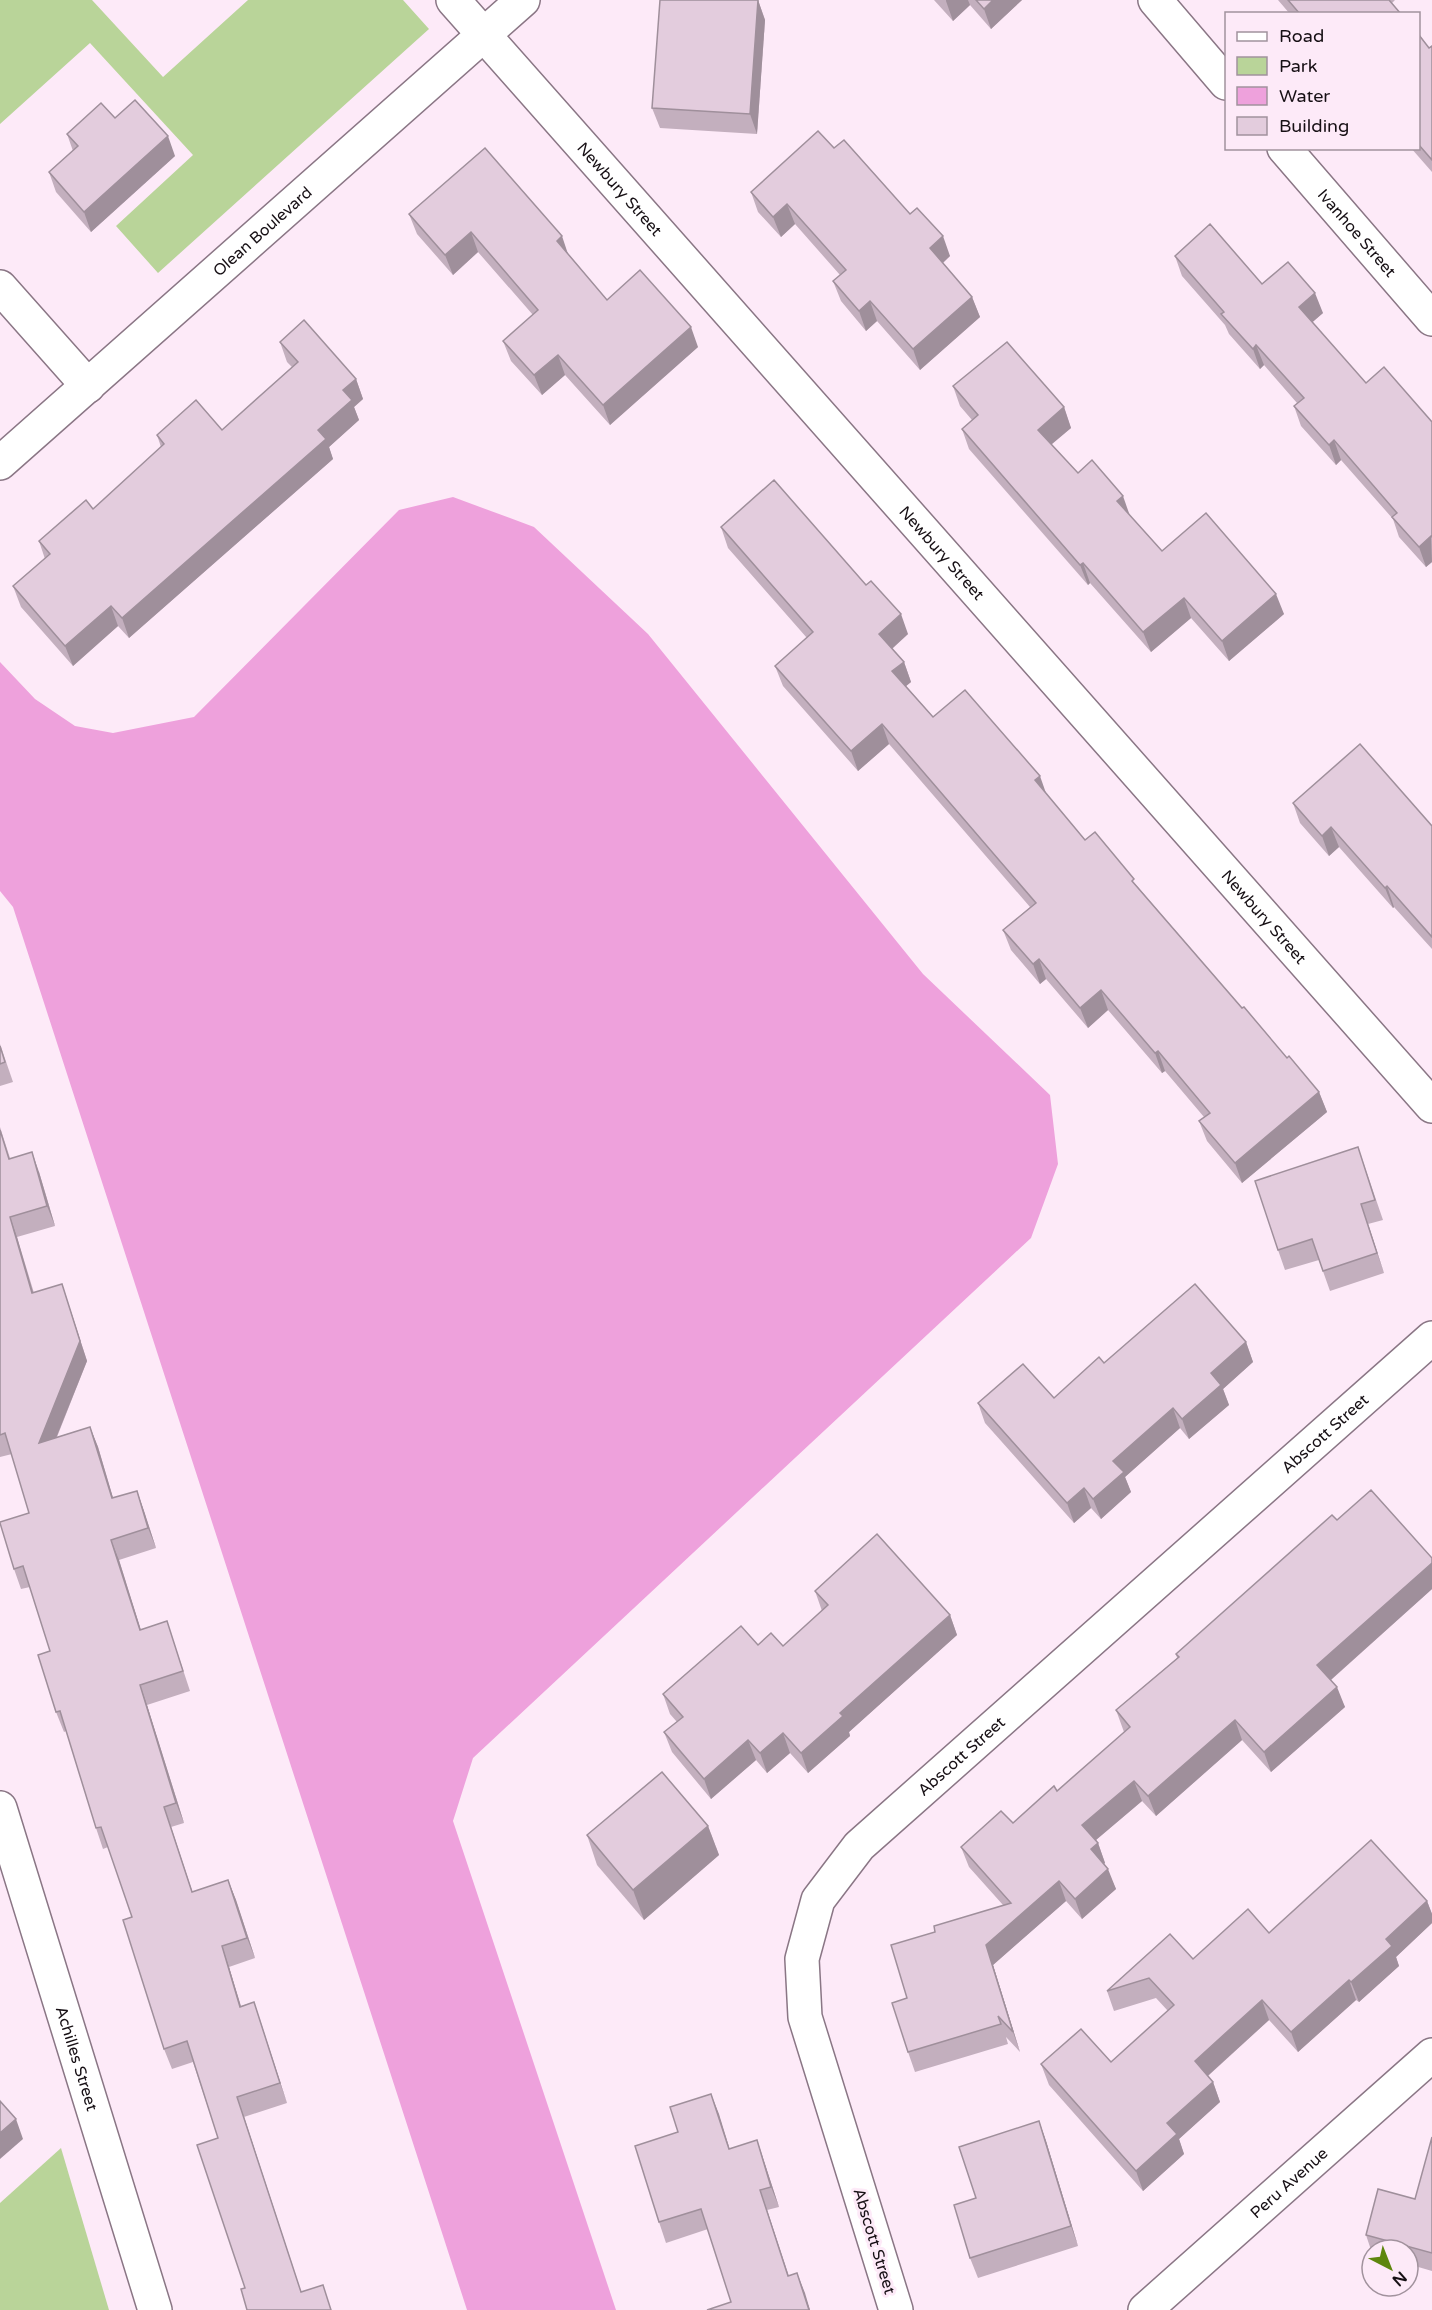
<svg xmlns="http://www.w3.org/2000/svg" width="1432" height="2310" font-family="'Varela Round',sans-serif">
	<rect width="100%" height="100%" fill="#fdeaf8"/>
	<g fill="#b9d499">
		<polygon points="0,0 92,0 163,77 248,0 403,0 429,29 158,273 116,226 193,155 90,43 0,124"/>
		<polygon points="61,2148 109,2310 0,2310 0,2203"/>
	</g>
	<polygon fill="#eea1dc" points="453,497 534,527 648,634 923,974 1050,1095 1058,1164 1031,1238 473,1758 453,1821 616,2310 467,2310 13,907 0,891 0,662 35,699 75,726 113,733 194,717 399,510"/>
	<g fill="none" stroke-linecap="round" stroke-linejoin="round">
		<g stroke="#8a7685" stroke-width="36">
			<g id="minor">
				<path id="s1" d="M453 0 1432 1106"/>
				<polyline points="1155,0 1226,83"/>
				<path id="s2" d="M1284 148 1432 319"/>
				<polyline points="0,287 88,386"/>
				<path id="s3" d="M0 1808 155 2310"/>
				<path id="s4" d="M896 2310 805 2017 802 1959 818 1900 859 1846 1432 1338"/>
				<path id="s5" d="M1145 2310 1432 2055"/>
			</g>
		</g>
		<g stroke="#8a7685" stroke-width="36">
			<g id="tertiary">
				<path id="s6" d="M0 463 523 0"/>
			</g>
		</g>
		<use href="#minor" stroke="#fff" stroke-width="33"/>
		<use href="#tertiary" stroke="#fff" stroke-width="33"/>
	</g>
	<g fill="#c3afbe">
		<polygon points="758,0 765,20 757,134 660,128 652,108"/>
		<polygon points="934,0 1022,0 991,29 970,5 953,21"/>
		<polygon points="1278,0 1395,0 1392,3 1401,14 1290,14"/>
		<polygon points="1419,35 1429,48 1432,46 1432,172 1411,148 1419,148"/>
		<polygon points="115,118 175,156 91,232 56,192 49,172 73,151 67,134"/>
		<polygon points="834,148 910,214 950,256 943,263 972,297 980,317 920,370 877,321 866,331 841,301 833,281 840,275 795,224 781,237 758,212 751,192"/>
		<polygon points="409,214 569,255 607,300 698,347 610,425 565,375 542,395 511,361 503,341 533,315 478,252 453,275 417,234"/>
		<polygon points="1175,256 1262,284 1323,313 1312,322 1366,383 1432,422 1432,562 1426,567 1399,537 1393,519 1341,460 1336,465 1301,426 1294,406 1297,403 1264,365 1260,369 1229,334 1225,325 1182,276"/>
		<polygon points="280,342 356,379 363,399 354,407 359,420 329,447 333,459 129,638 118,626 73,666 21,607 13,586 45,559 39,541 93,509 161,447 157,435 222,430 292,367 287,362"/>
		<polygon points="953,386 1064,407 1071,428 1051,444 1078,473 1130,516 1162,551 1284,614 1229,661 1191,618 1151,652 1090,583 1088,585 969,449 962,429 972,420 960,406"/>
		<polygon points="721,527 908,634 892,649 904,662 911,682 906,686 933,717 1047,795 1085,840 1137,886 1242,1008 1287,1058 1319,1092 1327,1112 1242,1183 1207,1141 1199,1121 1204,1117 1165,1071 1162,1073 1108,1010 1088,1028 1046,979 1040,984 1011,950 1003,930 1030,907 889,744 858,771 783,686 775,666 807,638 728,548"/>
		<polygon points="1293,803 1432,826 1432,949 1394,907 1393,908 1339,847 1329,856 1300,823"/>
		<polygon points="0,1044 13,1082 0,1086"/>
		<polygon points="0,1127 10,1158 39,1172 55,1226 17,1237 34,1293 62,1284 87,1361 57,1437 90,1427 98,1447 113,1498 137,1491 144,1511 156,1548 119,1560 141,1630 167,1621 190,1691 147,1705 184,1823 171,1827 192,1892 228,1880 236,1900 255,1958 229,1967 241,2006 254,2002 287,2103 244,2117 301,2292 332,2310 245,2288 218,2138 193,2062 172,2069 164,2049 132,1917 108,1847 103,1849 96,1828 66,1731 64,1732 56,1712 50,1651 30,1587 21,1589 14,1569 29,1513 12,1454 0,1457"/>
		<polygon points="1358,1147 1383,1220 1368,1224 1384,1273 1330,1291 1319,1260 1285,1270 1278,1250"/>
		<polygon points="1246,1342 1253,1362 1223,1389 1229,1405 1189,1439 1180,1428 1125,1477 1131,1492 1101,1519 1091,1508 1074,1523 985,1423 978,1403 1054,1398 1104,1363"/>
		<polygon points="1337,1520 1432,1589 1331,1680 1345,1707 1271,1772 1242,1740 1156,1816 1142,1801 1096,1840 1098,1843 1105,1863 1104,1864 1116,1889 1082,1919 1066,1901 993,1965 1020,2052 1006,2037 1008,2044 915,2072 908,2052 907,1998 935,1932 1003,1905 969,1867 961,1847 1013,1823 1057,1791 1124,1732 1116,1710 1177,1658 1176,1654"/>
		<polygon points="815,1591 950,1615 957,1635 849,1732 850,1736 808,1773 790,1753 767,1773 756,1760 711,1799 672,1752 664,1732 677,1722 670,1714 663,1694 758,1645 783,1646 822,1611"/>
		<polygon points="708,1826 719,1855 644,1920 597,1865 587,1835"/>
		<polygon points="1427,1901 1432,1914 1432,1923 1396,1957 1399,1966 1359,2002 1356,2000 1298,2052 1269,2020 1208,2076 1213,2082 1220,2102 1179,2139 1184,2154 1143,2191 1049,2085 1041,2064 1111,2062 1168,2011 1156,1998 1114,2011 1107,1991 1193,1959 1269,1933"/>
		<polygon points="711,2094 729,2149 757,2140 779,2207 767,2210 789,2276 797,2273 810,2310 707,2310 731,2302 708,2229 666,2243 659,2222 678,2132"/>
		<polygon points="1039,2121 1046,2141 1078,2246 978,2278 970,2258 976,2198"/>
		<polygon points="1432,2137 1432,2271 1408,2264 1408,2250 1372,2250 1372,2253 1366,2235 1415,2199"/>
	</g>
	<g fill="#9f8f9b">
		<polygon points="758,0 765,20 757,134 750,114"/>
		<polygon points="946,0 968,0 970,5 953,21 946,1"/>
		<polygon points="993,0 1022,0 991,29 984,9"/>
		<polygon points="168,136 175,156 91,232 84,212"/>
		<polygon points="787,204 795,224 781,237 773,217"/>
		<polygon points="471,232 478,252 453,275 445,255"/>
		<polygon points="562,236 569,257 557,241"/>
		<polygon points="943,236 950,256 937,268 930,248"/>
		<polygon points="1315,293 1323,313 1307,327 1299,307"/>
		<polygon points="972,297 980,317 920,370 913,349"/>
		<polygon points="870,301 877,321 866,331 859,311"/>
		<polygon points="691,327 698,347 610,425 603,405"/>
		<polygon points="1256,345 1264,365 1260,369 1253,349"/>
		<polygon points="558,355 565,375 542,395 534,375"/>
		<polygon points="356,379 363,399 354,407 359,420 329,447 333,459 129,638 122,618 318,430 343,390"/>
		<polygon points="1064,407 1071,428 1045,450 1038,430"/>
		<polygon points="1334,440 1341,460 1336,465 1329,445"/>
		<polygon points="1123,496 1130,516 1117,501"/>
		<polygon points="1431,536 1432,562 1426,567 1419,547"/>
		<polygon points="1083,563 1090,583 1088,585 1080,565"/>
		<polygon points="1276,594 1284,614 1229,661 1222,641"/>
		<polygon points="1184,598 1191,618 1151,652 1143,632"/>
		<polygon points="111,606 118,626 73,666 65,646"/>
		<polygon points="901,614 908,634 886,654 879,634"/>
		<polygon points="904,662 911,682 900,691 892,671"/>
		<polygon points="882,724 889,744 858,771 851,751"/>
		<polygon points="1040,776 1047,796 1035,780"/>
		<polygon points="1331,827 1339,847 1329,856 1322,836"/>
		<polygon points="1387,886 1394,907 1393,908 1385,888"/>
		<polygon points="1039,959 1046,979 1040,984 1033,964"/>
		<polygon points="1101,990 1108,1010 1088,1028 1080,1008"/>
		<polygon points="1158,1051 1165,1071 1162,1073 1155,1053"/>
		<polygon points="1319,1092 1327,1112 1242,1183 1235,1163"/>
		<polygon points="32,1152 39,1172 55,1226 47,1206"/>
		<polygon points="1361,1204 1368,1224 1384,1273 1377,1253"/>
		<polygon points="10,1217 17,1237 39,1313 32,1293"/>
		<polygon points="62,1284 87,1361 46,1463 39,1443"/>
		<polygon points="1246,1342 1253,1362 1223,1389 1229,1405 1189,1439 1182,1419 1211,1373"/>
		<polygon points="1173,1408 1180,1428 1125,1477 1131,1492 1101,1519 1093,1499 1113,1461"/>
		<polygon points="90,1427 98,1447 119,1518 112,1498"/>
		<polygon points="1084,1488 1091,1508 1074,1523 1067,1503"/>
		<polygon points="137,1491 144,1511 156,1548 148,1528"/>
		<polygon points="111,1540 119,1560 147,1650 140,1630"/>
		<polygon points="1432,1563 1432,1589 1325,1685 1317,1665"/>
		<polygon points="950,1615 957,1635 849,1732 850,1736 808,1773 801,1753 840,1713"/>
		<polygon points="140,1685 147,1705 184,1823 176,1803"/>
		<polygon points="1337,1687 1345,1707 1271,1772 1264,1752"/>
		<polygon points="1235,1720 1242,1740 1156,1816 1148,1796"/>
		<polygon points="783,1733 790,1753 767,1773 760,1753"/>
		<polygon points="748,1740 756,1760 711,1799 704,1779"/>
		<polygon points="1134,1781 1142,1801 1090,1845 1082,1825"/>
		<polygon points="164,1807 171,1827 199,1912 192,1892"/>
		<polygon points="708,1826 719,1855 644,1920 633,1890"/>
		<polygon points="1098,1843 1105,1863 1098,1869 1091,1849"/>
		<polygon points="1108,1869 1116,1889 1082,1919 1075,1899"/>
		<polygon points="228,1880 236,1900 255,1958 247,1938"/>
		<polygon points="1059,1881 1066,1901 993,1965 1020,2052 1013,2032 986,1945"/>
		<polygon points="1427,1901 1432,1914 1432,1923 1396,1957 1399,1966 1359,2002 1351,1982 1386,1939"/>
		<polygon points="222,1946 229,1967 247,2027 240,2007"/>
		<polygon points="1349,1980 1356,2000 1298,2052 1291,2032"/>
		<polygon points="1262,2000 1269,2020 1202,2081 1195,2061"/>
		<polygon points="254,2002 261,2023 287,2103 280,2083"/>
		<polygon points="1213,2082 1220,2102 1179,2139 1184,2154 1143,2191 1136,2171 1167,2123"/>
		<polygon points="711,2094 719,2114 736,2170 729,2149"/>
		<polygon points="237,2097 244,2117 307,2310 301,2292"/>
		<polygon points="16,2119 23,2139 0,2159 0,2133"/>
		<polygon points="1039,2121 1046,2141 1078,2246 1071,2226"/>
		<polygon points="757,2140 764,2161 779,2207 771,2187"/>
		<polygon points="760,2190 767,2210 795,2296 788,2276"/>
		<polygon points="797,2273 805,2293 810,2310 809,2310"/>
	</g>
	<g fill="#e3ccdd" stroke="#9f8f9b" stroke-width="1.5">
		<polygon points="660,0 758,0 750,114 652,108"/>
		<polygon points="976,0 993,0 984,9"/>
		<polygon points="1288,0 1389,0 1401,14 1300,14"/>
		<polygon points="1419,35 1429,48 1432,46 1432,160 1419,145"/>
		<polygon points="135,100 168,136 84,212 49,172 78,146 67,134 101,103 115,118"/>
		<polygon points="818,131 834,148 844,140 910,214 917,208 943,236 930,248 972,297 913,349 870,301 859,311 833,281 846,270 787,204 773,217 751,192"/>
		<polygon points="485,148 562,236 557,241 607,300 640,270 691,327 603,405 558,355 534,375 503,341 538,310 471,232 445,255 409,214"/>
		<polygon points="1210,224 1262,284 1288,262 1315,293 1299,307 1366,383 1384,367 1432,422 1432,537 1431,536 1419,547 1392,517 1397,513 1334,440 1329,445 1294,406 1304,398 1256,345 1253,349 1221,314 1224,312 1175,256"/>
		<polygon points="304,320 356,379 343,390 352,400 318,430 326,439 122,618 111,606 65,646 13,586 50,554 39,541 86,500 93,509 164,444 157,435 196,400 222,430 298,362 280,342"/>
		<polygon points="1007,342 1064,407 1038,430 1078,473 1092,460 1123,496 1117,501 1162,551 1206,513 1276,594 1222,641 1184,598 1143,632 1083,563 1080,565 962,429 978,415 953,386"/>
		<polygon points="774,480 866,585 871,581 901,614 879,634 904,662 892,671 933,717 965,690 1040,776 1035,780 1085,840 1095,832 1134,879 1132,881 1242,1008 1244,1007 1287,1058 1289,1056 1319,1092 1235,1163 1199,1121 1210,1113 1158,1051 1155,1053 1101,990 1080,1008 1039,959 1033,964 1003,930 1036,903 882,724 851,751 775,666 813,632 721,527"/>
		<polygon points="1360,744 1432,826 1432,937 1387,886 1385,888 1331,827 1322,836 1293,803"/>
		<polygon points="0,1046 5,1062 0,1064"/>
		<polygon points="0,1130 9,1159 32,1152 47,1206 10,1217 32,1293 62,1284 80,1341 39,1443 90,1427 112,1498 137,1491 148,1528 111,1540 140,1630 167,1621 183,1671 140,1685 176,1803 164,1807 192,1892 228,1880 247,1938 222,1946 240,2007 254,2002 280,2083 237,2097 301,2292 323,2285 331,2310 247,2310 241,2289 245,2288 197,2145 218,2138 187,2041 164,2049 123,1920 132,1917 101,1827 96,1828 60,1711 56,1712 38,1655 50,1651 23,1566 14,1569 0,1523 0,1522 29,1513 5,1433 0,1435"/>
		<polygon points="1358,1147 1375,1200 1361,1204 1377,1253 1323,1271 1312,1239 1278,1250 1255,1181"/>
		<polygon points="1195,1284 1246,1342 1211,1373 1221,1385 1182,1419 1173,1408 1113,1461 1124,1472 1093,1499 1084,1488 1067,1503 978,1403 1023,1364 1054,1398 1099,1357 1104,1363"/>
		<polygon points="1371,1490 1432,1558 1432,1563 1317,1665 1337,1687 1264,1752 1235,1720 1148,1796 1134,1781 1082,1825 1098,1843 1091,1849 1108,1869 1075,1899 1059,1881 986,1945 1013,2032 998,2016 1001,2024 908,2052 892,2003 907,1998 891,1945 935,1932 934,1926 1011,1903 961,1847 1001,1811 1013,1823 1054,1786 1057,1791 1130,1727 1116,1710 1179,1657 1176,1654 1332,1515 1337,1520"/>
		<polygon points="877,1534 950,1615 840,1713 843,1716 801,1753 783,1733 760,1753 748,1740 704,1779 664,1732 683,1717 663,1694 741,1626 758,1645 771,1633 783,1646 828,1605 815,1591"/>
		<polygon points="662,1772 708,1826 633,1890 587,1835"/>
		<polygon points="1371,1840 1427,1901 1386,1939 1392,1946 1351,1982 1349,1980 1291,2032 1262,2000 1195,2061 1213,2082 1167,2123 1177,2134 1136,2171 1041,2064 1081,2029 1111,2062 1174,2005 1149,1978 1107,1991 1170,1934 1193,1959 1248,1909 1269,1933"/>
		<polygon points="711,2094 729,2149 757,2140 771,2187 760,2190 788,2276 797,2273 809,2310 707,2310 731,2302 701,2209 659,2222 635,2146 678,2132 670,2107"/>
		<polygon points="0,2101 16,2119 0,2133"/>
		<polygon points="1039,2121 1071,2226 970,2258 954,2205 976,2198 959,2147"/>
		<polygon points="1432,2137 1432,2253 1366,2235 1378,2189 1415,2199"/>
	</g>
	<g text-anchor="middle" stroke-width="6" stroke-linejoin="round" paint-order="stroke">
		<g font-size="16" fill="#160f14" stroke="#fdeaf8">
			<text dy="6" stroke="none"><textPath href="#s1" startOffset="252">Newbury Street</textPath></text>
			<text dy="6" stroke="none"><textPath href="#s6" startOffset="350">Olean Boulevard</textPath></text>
			<text dy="6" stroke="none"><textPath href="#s2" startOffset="112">Ivanhoe Street</textPath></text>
			<text dy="6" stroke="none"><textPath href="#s1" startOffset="738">Newbury Street</textPath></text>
			<text dy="6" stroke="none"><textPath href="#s1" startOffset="1224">Newbury Street</textPath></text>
			<text dy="6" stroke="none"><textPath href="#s4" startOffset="1116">Abscott Street</textPath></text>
			<text dy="6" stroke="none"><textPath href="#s4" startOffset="630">Abscott Street</textPath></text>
			<text dy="6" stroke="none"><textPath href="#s3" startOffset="262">Achilles Street</textPath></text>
			<text dy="6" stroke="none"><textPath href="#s5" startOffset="192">Peru Avenue</textPath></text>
			<text transform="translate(875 2241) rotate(73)" y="6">Abscott Street</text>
		</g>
	</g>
	<rect x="1225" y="12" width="195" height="138" fill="#fdeaf8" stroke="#a1929d" stroke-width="1.5"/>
	<rect x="1237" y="32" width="30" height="9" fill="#ffffff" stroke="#a1929d" stroke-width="1.5"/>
	<text x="1279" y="42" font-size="18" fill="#160f14">Road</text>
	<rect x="1237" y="57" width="30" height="18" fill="#b9d499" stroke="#a1929d" stroke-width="1.5"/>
	<text x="1279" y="72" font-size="18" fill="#160f14">Park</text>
	<rect x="1237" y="87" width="30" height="18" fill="#eea1dc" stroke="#a1929d" stroke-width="1.5"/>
	<text x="1279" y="102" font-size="18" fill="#160f14">Water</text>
	<rect x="1237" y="117" width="30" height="18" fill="#e3ccdd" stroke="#a1929d" stroke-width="1.5"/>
	<text x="1279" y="132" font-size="18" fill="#160f14">Building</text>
	<g transform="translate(1390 2268) rotate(138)"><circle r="28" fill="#fdeaf8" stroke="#a1929d" stroke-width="1.5"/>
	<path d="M0-4.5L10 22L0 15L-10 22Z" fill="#5e860e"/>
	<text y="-9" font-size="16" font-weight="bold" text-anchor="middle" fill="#160f14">N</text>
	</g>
</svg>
